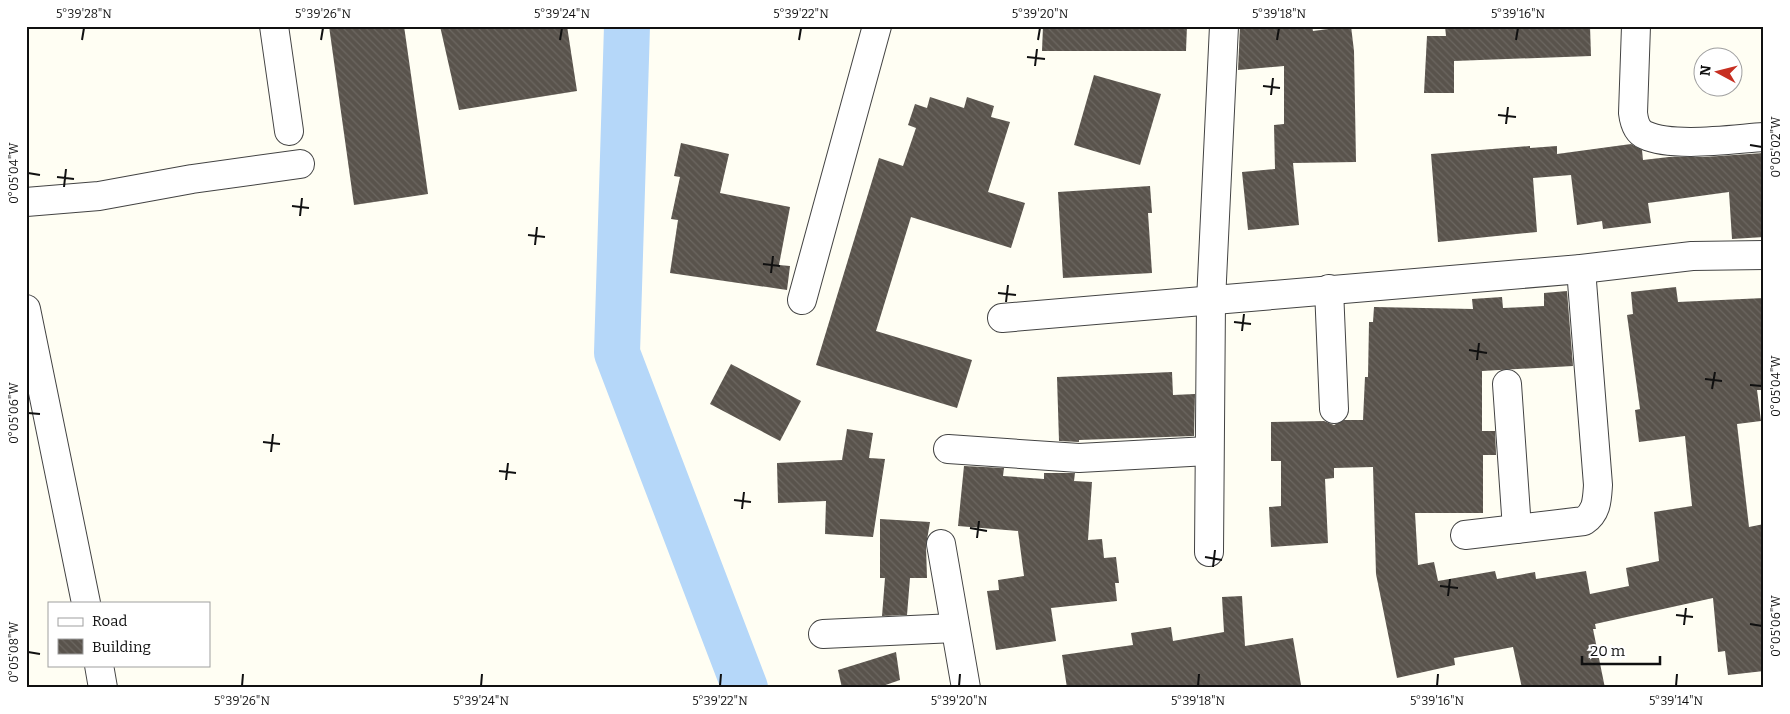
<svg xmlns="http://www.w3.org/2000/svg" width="1790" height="714" font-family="Bitter,serif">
	<defs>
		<pattern id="building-back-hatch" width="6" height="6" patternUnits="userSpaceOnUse" patternTransform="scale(1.25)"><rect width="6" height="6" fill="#59534c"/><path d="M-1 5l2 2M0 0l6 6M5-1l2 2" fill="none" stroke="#6c6761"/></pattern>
	</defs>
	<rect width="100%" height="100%" fill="#fffef3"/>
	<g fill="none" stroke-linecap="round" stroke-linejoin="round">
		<polyline stroke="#b5d7f9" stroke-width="46" points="627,26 617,353 745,688"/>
	</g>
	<g fill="url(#building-back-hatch)">
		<polygon points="329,26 404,26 428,194 354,205"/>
		<polygon points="440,26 567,26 577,91 459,110"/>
		<polygon points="1043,26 1187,26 1186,51 1042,51"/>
		<polygon points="1240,26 1312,26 1313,31 1351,26 1354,51 1356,162 1293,163 1299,225 1248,230 1242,172 1275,169 1274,125 1284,124 1284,66 1238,70"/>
		<polygon points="1445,26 1590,26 1591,56 1454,61 1454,93 1424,93 1427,36 1446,36"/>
		<polygon points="1094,75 1161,94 1140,165 1074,145"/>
		<polygon points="930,97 964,108 967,97 994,106 991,117 1010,122 988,192 1025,203 1011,248 911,217 876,331 972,360 957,408 816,365 879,158 903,166 916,128 908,125 915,104 927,108"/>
		<polygon points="681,143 729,154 720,193 790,207 779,265 790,266 787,290 670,273 678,220 671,219 680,177 674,176"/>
		<polygon points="1631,144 1642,150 1643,160 1669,157 1704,157 1764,153 1764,237 1732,239 1729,192 1648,203 1651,223 1603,229 1602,221 1577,225 1571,175 1533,178 1537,232 1438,242 1431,154 1530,146 1530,148 1557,146 1557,154"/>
		<polygon points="1150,186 1152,213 1148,213 1152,273 1063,278 1058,192"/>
		<polygon points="1676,287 1678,302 1764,298 1764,390 1757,390 1761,421 1737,424 1749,527 1764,524 1764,671 1728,675 1725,651 1718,652 1713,598 1595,624 1596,629 1593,629 1605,688 1522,688 1513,647 1454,658 1455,665 1397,678 1376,574 1373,467 1334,468 1334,478 1325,479 1328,543 1271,547 1269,507 1281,506 1281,461 1271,461 1271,422 1324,421 1334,425 1344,420 1363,420 1365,377 1368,377 1369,322 1373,322 1374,307 1473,309 1472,299 1502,297 1503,308 1544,306 1544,293 1567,291 1573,366 1482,371 1482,431 1495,431 1496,453 1496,455 1483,455 1483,513 1415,513 1418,565 1434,562 1438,581 1495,571 1497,579 1535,572 1536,579 1586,571 1590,594 1629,586 1626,568 1659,561 1654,512 1692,506 1685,436 1639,442 1635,410 1640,409 1627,315 1633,314 1631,292"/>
		<polygon points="731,364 801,401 780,441 710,404"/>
		<polygon points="1172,372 1173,395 1195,394 1194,436 1079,440 1079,442 1059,441 1057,377"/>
		<polygon points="847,429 873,433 869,458 885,459 873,537 825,534 826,501 778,503 777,463 842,460"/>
		<polygon points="964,466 1004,468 1003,476 1044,479 1044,473 1075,473 1074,481 1092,482 1088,540 1102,539 1104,558 1116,557 1119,583 1115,583 1117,601 1051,608 1056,641 996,650 987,591 999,590 998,580 1024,576 1018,531 958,526"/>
		<polygon points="880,519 930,522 926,546 927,578 910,578 907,615 882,616 885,578 880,578"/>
		<polygon points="1242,596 1245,646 1293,638 1301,685 1286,688 1067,688 1062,655 1133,645 1131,633 1171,627 1173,641 1224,632 1222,597"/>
		<polygon points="896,652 900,680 877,688 842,688 838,670"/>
	</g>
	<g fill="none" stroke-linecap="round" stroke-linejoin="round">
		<g stroke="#434343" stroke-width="30">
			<g id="minor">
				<polyline points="274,26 289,131"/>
				<path d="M1636 26 1633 113C1634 121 1636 131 1645 135 1673 148 1733 139 1764 137"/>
				<polyline points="26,202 99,196 192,179 300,164"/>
				<polyline points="1329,289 1334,409"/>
				<polyline points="802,300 877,26"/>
				<polyline points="26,309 86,603"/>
				<polyline points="1002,318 1581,269 1692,256 1764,255"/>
				<polyline points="1507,384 1517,529"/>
				<polyline points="948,449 1079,458 1208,451"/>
				<path d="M1465 535 1584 521C1597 512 1597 500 1598 485L1581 269"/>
				<polyline points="941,544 966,688"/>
				<polyline points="1209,552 1211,301 1224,26"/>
				<polyline points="823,634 955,628"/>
				<polyline points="99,665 103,688"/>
			</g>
		</g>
		<use href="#minor" stroke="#fff" stroke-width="28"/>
	</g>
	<path fill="none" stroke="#101010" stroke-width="2" d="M82 40 84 28M321 40 323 28M560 40 562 28M799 40 801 28M1038 40 1040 28M1277 40 1279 28M1516 40 1518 28M1027 57 1045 59M1035 66 1037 49M1263 86 1280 88M1271 95 1273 78M1498 115 1516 117M1506 124 1508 107M1750 145 1762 147M28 173 40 175M57 177 74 179M64 187 66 169M292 206 309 208M300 216 302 198M528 235 545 237M535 245 537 227M763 264 780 266M771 273 773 256M998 293 1016 295M1006 302 1008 285M1234 322 1251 324M1242 331 1244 314M1469 350 1487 353M1477 360 1479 343M1705 379 1722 381M1750 385 1762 386M1712 389 1715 372M28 413 40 414M263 442 280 444M271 452 273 434M499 471 516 473M506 480 508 463M734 500 751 502M742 509 744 492M970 528 987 531M977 538 979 521M1205 557 1222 560M1213 567 1215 550M1440 586 1458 588M1448 596 1450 579M1676 615 1693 617M1750 624 1762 626M1684 625 1686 608M28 652 40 654M242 686 243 674M481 686 482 674M720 686 721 674M959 686 960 674M1198 686 1199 674M1437 686 1438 674M1676 686 1677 674"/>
	<rect width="1790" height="714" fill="none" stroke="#ffffff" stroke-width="55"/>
	<rect x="48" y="602" width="162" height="65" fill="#ffffff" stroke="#9f9f9f"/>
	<rect x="58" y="618" width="25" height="8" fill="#ffffff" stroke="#9f9f9f"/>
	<text x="92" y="626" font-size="15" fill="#101010">Road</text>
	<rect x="58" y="639" width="25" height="15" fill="url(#building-back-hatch)" stroke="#9f9f9f"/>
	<text x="92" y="652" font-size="15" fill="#101010">Building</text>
	<g transform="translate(1718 72) rotate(277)"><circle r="24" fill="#ffffff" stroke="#9f9f9f"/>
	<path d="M0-4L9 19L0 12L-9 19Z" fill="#c72f21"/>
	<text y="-8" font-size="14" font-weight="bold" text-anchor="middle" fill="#101010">N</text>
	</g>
	<path d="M1582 656v8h78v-8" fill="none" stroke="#101010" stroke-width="2.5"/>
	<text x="1590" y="656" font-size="15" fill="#101010" stroke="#ffffff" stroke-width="4" paint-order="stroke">20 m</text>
	<rect x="28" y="28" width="1734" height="658" fill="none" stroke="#101010" stroke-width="2"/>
	<g font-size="12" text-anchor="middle" fill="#101010">
		<text x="84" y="18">5°39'28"N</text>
		<text x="323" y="18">5°39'26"N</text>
		<text x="562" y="18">5°39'24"N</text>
		<text x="801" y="18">5°39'22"N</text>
		<text x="1040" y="18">5°39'20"N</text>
		<text x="1279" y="18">5°39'18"N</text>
		<text x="1518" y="18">5°39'16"N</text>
		<text transform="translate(1776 147) rotate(-90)" y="4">0°05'02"W</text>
		<text transform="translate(14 173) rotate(-90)" y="4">0°05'04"W</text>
		<text transform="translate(1776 386) rotate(-90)" y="4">0°05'04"W</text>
		<text transform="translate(14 413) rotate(-90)" y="4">0°05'06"W</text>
		<text transform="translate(1776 626) rotate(-90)" y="4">0°05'06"W</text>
		<text transform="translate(14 652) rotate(-90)" y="4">0°05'08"W</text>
		<text x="242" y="705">5°39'26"N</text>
		<text x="481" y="705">5°39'24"N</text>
		<text x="720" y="705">5°39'22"N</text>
		<text x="959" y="705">5°39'20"N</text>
		<text x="1198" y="705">5°39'18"N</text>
		<text x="1437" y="705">5°39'16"N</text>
		<text x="1676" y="705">5°39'14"N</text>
	</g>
</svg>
